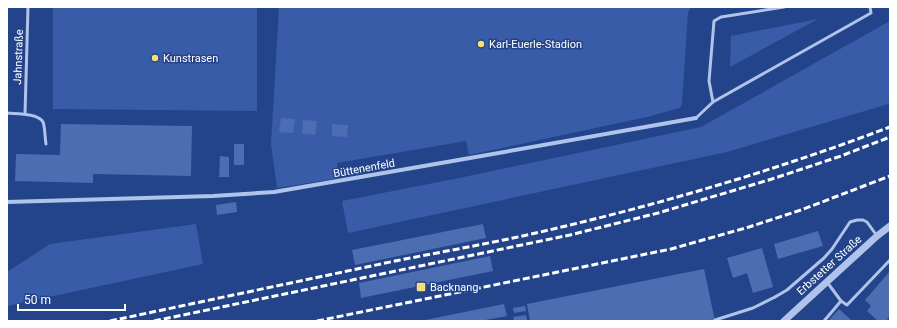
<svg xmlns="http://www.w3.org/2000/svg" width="897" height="328" font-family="Roboto,sans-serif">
	<rect width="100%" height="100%" fill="#23448a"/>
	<g fill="#385ca7">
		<polygon points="53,7 257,7 257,111 53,109"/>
		<polygon points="279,7 691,7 688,12 682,104 680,108 647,117 469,155 466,141 337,163 339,178 277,188 271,144"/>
		<polygon points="818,19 730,67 731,36"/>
		<polygon points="890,21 890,103 885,105 727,152 348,233 342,201 459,178 701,127"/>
		<polygon points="196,224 203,264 7,306 7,272 50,244"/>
	</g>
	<g fill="#4c6db2">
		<polygon points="281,118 295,119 293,133 279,132"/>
		<polygon points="303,120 317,121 315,135 302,134"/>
		<polygon points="61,124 192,126 191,176 93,174 93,183 15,181 16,154 60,155"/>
		<polygon points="332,124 348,125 347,137 332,136"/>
		<rect x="234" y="144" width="10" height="21"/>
		<polygon points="220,156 229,157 229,177 219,177"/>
		<polygon points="236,202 237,212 217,215 216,205"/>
		<polygon points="483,224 486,238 355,265 352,250"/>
		<polygon points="818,231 823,246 778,259 774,244"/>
		<polygon points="762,248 773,287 753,293 747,273 733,278 727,258"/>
		<polygon points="490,256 493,271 361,298 359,283"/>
		<polygon points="704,269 715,321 530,321 527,304"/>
		<polygon points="890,271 890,316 886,321 878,321 867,311 871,306 865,300"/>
		<polygon points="504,304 507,316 480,321 425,321 425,320"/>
		<polygon points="525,306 526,311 514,313 513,308"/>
		<polygon points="839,309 851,320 850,321 830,321 829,320"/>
		<polygon points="526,315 527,320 514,321 513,317"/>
	</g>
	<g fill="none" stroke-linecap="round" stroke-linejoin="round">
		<g stroke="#b0c3ea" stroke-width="3">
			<polyline points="784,7 721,17 714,21 709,81 713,102 871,13 870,7"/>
			<path d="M7 113C16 114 38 113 43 122 45 126 45 139 46 144"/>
			<polyline points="25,114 28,7"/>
			<polyline points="696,118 713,102"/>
			<polyline points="827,282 841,301"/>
			<polyline points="775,297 787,290 824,258 832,249 850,222 857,220 863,220 867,222 877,236"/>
			<polyline points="824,321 841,301 847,305 890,260"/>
		</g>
		<polyline stroke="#b0c3ea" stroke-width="4" points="7,202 213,196 274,192 470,158 696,118"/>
		<polyline stroke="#b0c3ea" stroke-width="7" points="784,321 877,236 890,226"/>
		<g stroke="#fff" stroke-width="3" stroke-dasharray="7 3" stroke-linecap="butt">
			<path d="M110 321C205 301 300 281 395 261 446 251 498 242 549 230 665 203 779 169 890 127"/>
			<polyline points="154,321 570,235 658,213 772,179 841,156 890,137"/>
			<polyline points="317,321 671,249 749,227 801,210 890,176"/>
		</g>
		<polyline stroke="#b0c3ea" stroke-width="3" points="715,320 753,308 775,297"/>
	</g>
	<g fill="#f5df73" stroke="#23448a" stroke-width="1.5">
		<circle cx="481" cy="44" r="4"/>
		<circle cx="155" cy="58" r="4"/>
		<rect x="416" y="282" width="10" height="10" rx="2"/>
	</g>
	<g text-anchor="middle" stroke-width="3" stroke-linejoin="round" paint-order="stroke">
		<g font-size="11" fill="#fff" stroke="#23448a" text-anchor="start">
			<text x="489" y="48">Karl-Euerle-Stadion</text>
			<text x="163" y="62">Kunstrasen</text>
			<text x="430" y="291">Backnang</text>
		</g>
		<g font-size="11" fill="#fff" stroke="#23448a">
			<text transform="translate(18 57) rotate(-88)" y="4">Jahnstraße</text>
			<text transform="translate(364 168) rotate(-10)" y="4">Büttenenfeld</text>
			<text transform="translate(829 265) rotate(-42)" y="4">Erbstetter Straße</text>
		</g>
	</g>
	<rect width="897" height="328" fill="none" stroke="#ffffff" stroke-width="16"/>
	<path d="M18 304v6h107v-6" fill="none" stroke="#ffffff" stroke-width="2"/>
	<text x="24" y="304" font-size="12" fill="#ffffff" stroke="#23448a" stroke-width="3" paint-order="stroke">50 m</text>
</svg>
